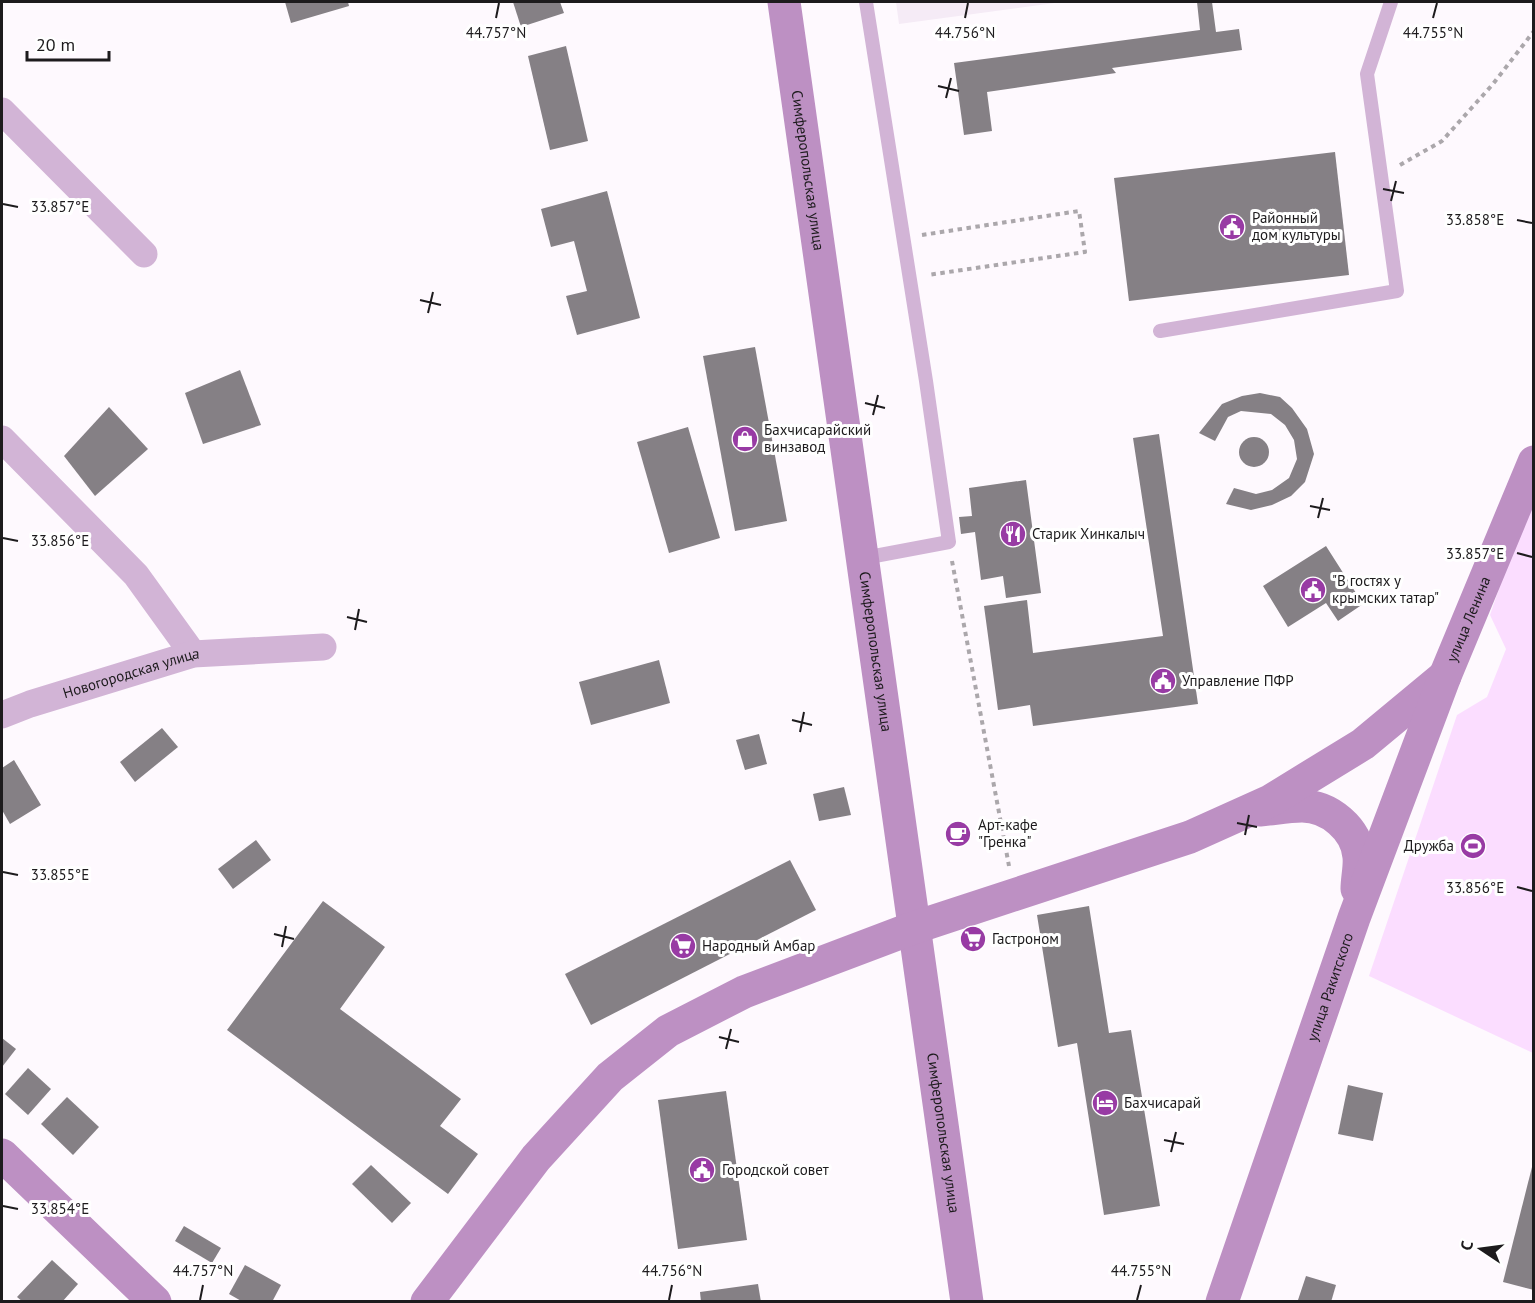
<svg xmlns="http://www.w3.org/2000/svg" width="1535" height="1303" font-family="'PT Sans',sans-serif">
	<rect width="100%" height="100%" fill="#fef9fe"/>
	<polygon fill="#f5ebf6" points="896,2 1062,2 899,24"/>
	<polygon fill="#fbddff" points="1533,489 1533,1053 1369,976 1457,715 1487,697 1506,649 1490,615"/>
	<g fill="#858085">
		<polygon points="285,2 348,2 349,6 291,23"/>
		<polygon points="513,2 560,2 564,13 521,27"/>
		<polygon points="1197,2 1212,2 1216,32 1239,29 1242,50 1112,68 1116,73 987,92 992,131 964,135 954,63 1200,30"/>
		<polygon points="566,46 588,141 550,150 528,56"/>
		<polygon points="1335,152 1349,275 1129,301 1114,178"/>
		<polygon points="607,191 640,318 577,335 566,296 587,291 574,241 551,247 541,209"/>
		<polygon points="755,347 787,521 735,531 703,356"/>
		<polygon points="240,370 261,425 203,444 185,393"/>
		<polygon points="1260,393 1280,397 1292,408 1307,429 1314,454 1305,482 1291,496 1272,505 1251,510 1226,504 1234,488 1256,494 1272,490 1289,478 1297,459 1294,440 1285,425 1271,414 1241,411 1228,417 1215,441 1199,433 1222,404 1242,396"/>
		<polygon points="109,407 148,449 95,496 64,456"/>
		<polygon points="688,427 720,538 669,553 637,442"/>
		<polygon points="1159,434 1198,704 1033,726 1030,705 998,710 984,606 1027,600 1033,653 1163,636 1133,438"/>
		<circle cx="1254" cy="452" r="15"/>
		<polygon points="1026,480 1041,593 1006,598 1003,576 981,580 975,532 961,534 959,517 972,516 969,488"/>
		<polygon points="1326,546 1363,604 1338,621 1326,603 1288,627 1263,586"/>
		<polygon points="659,660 670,703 591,725 579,682"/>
		<polygon points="162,728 178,747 135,782 120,762"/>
		<polygon points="759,734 767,764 745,770 736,740"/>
		<polygon points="14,760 41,805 10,824 2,810 2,768"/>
		<polygon points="844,787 851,815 819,821 813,794"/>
		<polygon points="256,840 271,860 233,889 218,869"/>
		<polygon points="790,860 816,910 591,1025 565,974"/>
		<polygon points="323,901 385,947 340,1009 461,1099 440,1126 478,1154 448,1194 227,1030"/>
		<polygon points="1089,906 1109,1033 1131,1030 1160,1206 1104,1215 1077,1043 1058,1047 1037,915"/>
		<polygon points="2,1038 16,1049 2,1067"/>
		<polygon points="28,1068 51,1089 28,1115 5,1094"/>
		<polygon points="1348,1085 1383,1093 1373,1141 1338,1134"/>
		<polygon points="726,1091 747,1240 678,1249 658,1100"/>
		<polygon points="67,1097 99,1127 73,1155 41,1124"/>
		<polygon points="1533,1163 1534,1163 1534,1290 1503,1282"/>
		<polygon points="371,1165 411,1203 392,1223 352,1184"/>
		<polygon points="184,1226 221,1248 212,1263 175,1241"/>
		<polygon points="52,1260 78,1284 62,1302 23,1302 17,1297"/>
		<polygon points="245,1265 281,1285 272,1302 243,1302 229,1294"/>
		<polygon points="1306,1276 1336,1285 1331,1302 1298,1300"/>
		<polygon points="758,1284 761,1302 701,1302 700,1292"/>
	</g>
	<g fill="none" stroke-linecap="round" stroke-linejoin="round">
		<g stroke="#aba7ab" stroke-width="4" stroke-dasharray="4.5 4.5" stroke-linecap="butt">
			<polyline points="1400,165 1442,141 1493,84 1534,31"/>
			<polyline points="922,235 1079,211 1085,252 928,275"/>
			<polyline points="952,561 1009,866"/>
		</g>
		<g stroke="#d2b4d6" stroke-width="14">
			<polyline points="1160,331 1397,291 1367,74 1391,2"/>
			<polyline points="864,558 949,542 926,381 866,2"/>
		</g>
		<g stroke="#d2b4d6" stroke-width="27">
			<polyline points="2,111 144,254"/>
			<polyline points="2,439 136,575 193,654"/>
			<path id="s1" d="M2 715 30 704 193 654 323 647"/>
		</g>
		<g stroke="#bd90c3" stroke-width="33">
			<path id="s2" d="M784 2 967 1302"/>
			<path d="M1260 810C1273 809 1288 806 1302 806 1329 806 1357 829 1359 857 1360 867 1357 879 1357 889"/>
			<polyline points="2,1155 155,1302"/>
			<polyline points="427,1302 536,1158 610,1077 668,1031 744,992 913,928 1190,837 1270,801 1363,744 1445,676"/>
			<path id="s3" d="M1222 1302 1354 918 1445 676 1534 462"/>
		</g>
	</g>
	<path fill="none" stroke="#1d1b1d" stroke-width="2" d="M496 18 499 3M965 18 968 3M1433 18 1437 3M938 86 959 91M946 98 951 78M1383 189 1404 193M1391 201 1396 181M3 204 18 207M1517 220 1532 223M420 300 441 305M428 313 433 292M865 403 885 408M873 415 878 395M1310 506 1330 510M1318 518 1323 498M3 538 18 541M1517 553 1532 557M347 617 367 622M355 630 359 609M792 720 812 725M800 732 804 712M1237 823 1257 827M1245 835 1249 815M3 872 18 875M1517 887 1532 891M274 934 294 939M282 947 286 926M719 1037 739 1042M726 1049 731 1029M1164 1140 1184 1144M1171 1152 1176 1132M3 1206 18 1209M200 1300 203 1285M669 1300 672 1285M1137 1300 1141 1285"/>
	<defs>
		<g id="civic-disc" transform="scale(1.35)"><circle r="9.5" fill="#983ba4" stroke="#fff"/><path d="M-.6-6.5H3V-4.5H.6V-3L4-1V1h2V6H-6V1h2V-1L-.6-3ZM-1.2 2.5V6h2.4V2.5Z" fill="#fff"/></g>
		<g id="shop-disc" transform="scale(1.35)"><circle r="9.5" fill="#983ba4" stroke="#fff"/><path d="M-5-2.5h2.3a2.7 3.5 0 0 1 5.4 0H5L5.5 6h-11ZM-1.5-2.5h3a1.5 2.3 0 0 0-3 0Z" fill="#fff"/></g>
		<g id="restaurant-disc" transform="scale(1.35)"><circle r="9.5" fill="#983ba4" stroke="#fff"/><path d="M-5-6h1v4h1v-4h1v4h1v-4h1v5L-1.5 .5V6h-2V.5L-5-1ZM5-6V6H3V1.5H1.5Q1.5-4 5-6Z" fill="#fff"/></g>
		<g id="cafe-disc" transform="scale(1.35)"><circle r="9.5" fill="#983ba4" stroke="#fff"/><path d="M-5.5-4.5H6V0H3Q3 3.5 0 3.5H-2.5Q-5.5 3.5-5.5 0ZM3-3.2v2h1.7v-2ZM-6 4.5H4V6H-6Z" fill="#fff"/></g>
		<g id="stadium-disc" transform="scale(1.35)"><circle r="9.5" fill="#983ba4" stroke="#fff"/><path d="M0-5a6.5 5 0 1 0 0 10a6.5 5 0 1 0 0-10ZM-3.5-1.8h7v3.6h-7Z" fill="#fff"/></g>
		<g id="supermarket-disc" transform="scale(1.35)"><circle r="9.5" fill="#983ba4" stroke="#fff"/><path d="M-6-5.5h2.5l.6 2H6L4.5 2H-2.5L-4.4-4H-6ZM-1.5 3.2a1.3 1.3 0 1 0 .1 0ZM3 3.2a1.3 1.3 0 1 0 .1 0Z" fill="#fff"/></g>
		<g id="hotel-disc" transform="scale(1.35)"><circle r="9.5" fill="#983ba4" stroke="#fff"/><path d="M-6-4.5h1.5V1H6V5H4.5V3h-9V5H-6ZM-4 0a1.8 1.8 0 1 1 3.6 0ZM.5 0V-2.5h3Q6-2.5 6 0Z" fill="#fff"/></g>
	</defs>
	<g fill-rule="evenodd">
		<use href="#civic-disc" x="1232" y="227"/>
		<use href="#shop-disc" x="745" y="439"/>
		<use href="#restaurant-disc" x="1013" y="534"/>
		<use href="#civic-disc" x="1313" y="590"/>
		<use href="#civic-disc" x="1163" y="681"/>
		<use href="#cafe-disc" x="958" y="834"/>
		<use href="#stadium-disc" x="1473" y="846"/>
		<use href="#supermarket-disc" x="973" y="939"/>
		<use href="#supermarket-disc" x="683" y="946"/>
		<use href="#hotel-disc" x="1105" y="1103"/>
		<use href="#civic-disc" x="702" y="1170"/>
	</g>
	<g text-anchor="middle" stroke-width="6" stroke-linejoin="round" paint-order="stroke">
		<g font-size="15" fill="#1d1b1d" stroke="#fff">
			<text dy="5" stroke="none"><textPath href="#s2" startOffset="170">Симферопольская улица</textPath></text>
			<text dy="5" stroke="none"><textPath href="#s3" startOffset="726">улица Ленина</textPath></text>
			<text dy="5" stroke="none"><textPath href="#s2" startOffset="656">Симферопольская улица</textPath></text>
			<text dy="5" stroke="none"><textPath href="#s1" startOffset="136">Новогородская улица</textPath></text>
			<text dy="5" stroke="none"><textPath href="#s3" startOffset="333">улица Ракитского</textPath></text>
			<text dy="5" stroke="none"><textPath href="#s2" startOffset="1142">Симферопольская улица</textPath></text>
		</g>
		<g font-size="15" fill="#1d1b1d" stroke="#fff" text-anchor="start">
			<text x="1252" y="223">Районный<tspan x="1252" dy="17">дом культуры</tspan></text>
			<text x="764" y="435">Бахчисарайский<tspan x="764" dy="17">винзавод</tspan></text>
			<text x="1032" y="539">Старик Хинкалыч</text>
			<text x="1332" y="586">"В гостях у<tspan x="1332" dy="17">крымских татар"</tspan></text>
			<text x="1182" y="686">Управление ПФР</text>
			<text x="978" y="830">Арт-кафе<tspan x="978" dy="17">"Гренка"</tspan></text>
			<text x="1454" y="851" text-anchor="end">Дружба</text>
			<text x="992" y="944">Гастроном</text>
			<text x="702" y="951">Народный Амбар</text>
			<text x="1124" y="1108">Бахчисарай</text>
			<text x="722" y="1175">Городской совет</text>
		</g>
	</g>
	<g font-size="15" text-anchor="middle" fill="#1d1b1d" stroke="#fff" stroke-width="6" stroke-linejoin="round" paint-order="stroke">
		<text x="496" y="38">44.757°N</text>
		<text x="965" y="38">44.756°N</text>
		<text x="1433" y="38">44.755°N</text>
		<text x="60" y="212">33.857°E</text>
		<text x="1475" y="225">33.858°E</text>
		<text x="60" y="546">33.856°E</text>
		<text x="1475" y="559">33.857°E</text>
		<text x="60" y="880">33.855°E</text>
		<text x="1475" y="893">33.856°E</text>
		<text x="60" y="1214">33.854°E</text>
		<text x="203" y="1276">44.757°N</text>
		<text x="672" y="1276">44.756°N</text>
		<text x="1141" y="1276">44.755°N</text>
	</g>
	<rect width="1535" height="1303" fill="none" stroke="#1d1b1d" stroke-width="6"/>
	<g transform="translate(1481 1249) rotate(283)" stroke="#ffffff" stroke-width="4.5" paint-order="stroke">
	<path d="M0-4.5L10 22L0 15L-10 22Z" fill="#1d1b1d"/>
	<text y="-9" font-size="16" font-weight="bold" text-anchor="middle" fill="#1d1b1d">С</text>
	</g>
	<path d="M27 51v9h82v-9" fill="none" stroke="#1d1b1d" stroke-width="3"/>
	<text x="36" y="51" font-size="18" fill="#1d1b1d" stroke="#ffffff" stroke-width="4.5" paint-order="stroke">20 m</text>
</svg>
